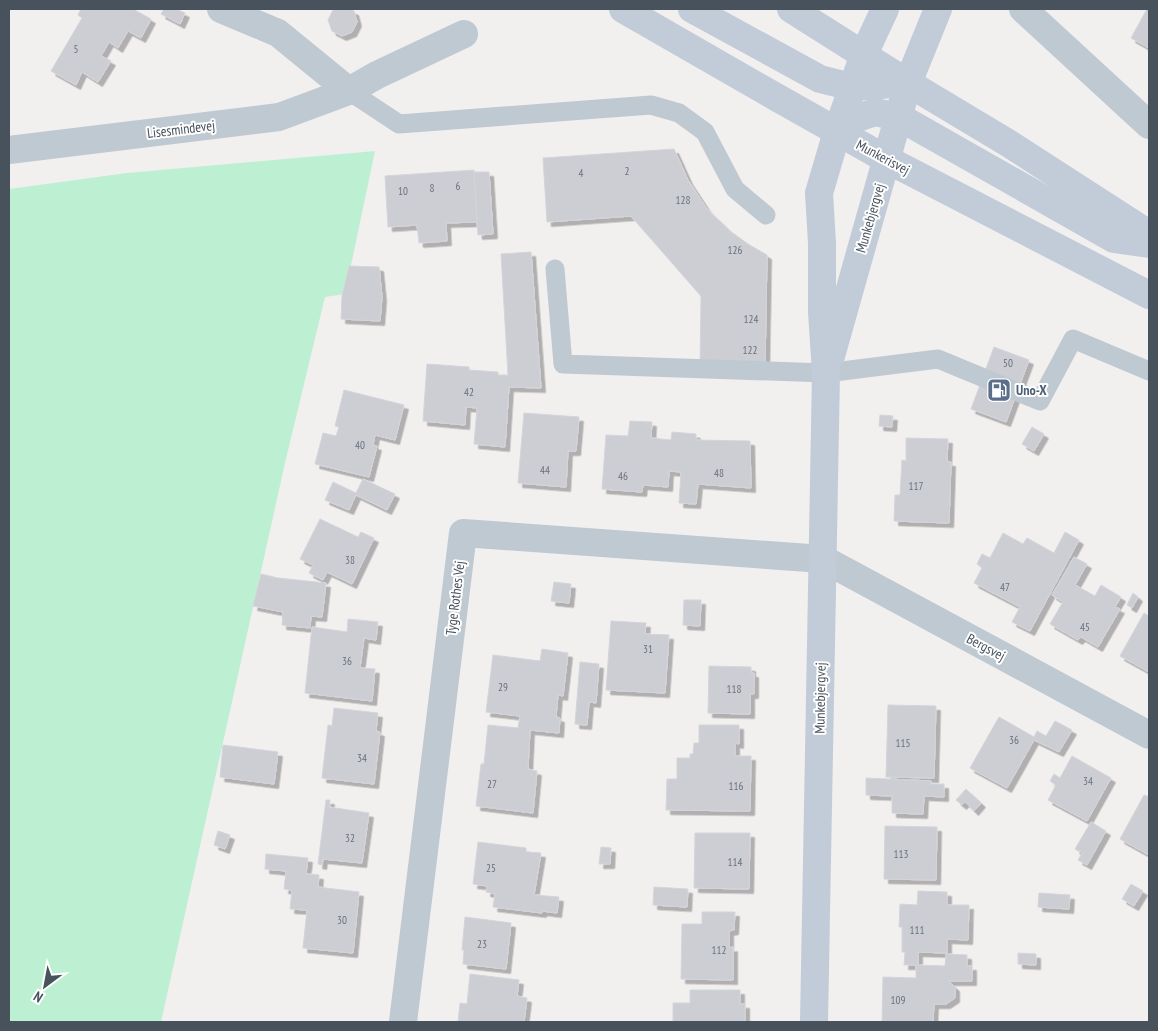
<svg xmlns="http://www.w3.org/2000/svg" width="1158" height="1031" font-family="'PT Sans Narrow',sans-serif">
	<defs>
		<filter id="shadow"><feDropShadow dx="4.5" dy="4.5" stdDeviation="0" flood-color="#0004"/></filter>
	</defs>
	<rect width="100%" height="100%" fill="#f2efef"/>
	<polygon fill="#bdf0d2" points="375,151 345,294 325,297 285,463 161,1022 9,1022 9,189 127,173"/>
	<g fill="#ccced4" stroke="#d3d5db" filter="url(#shadow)">
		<polygon points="81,9 133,9 151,19 141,38 128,31 118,48 109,42 101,56 111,61 98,82 82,72 76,85 51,71 82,18 78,15"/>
		<polygon points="164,9 176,9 185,13 180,24 161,14"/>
		<polygon points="336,9 349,9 354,11 357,22 352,32 342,36 332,31 328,20 333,10"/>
		<polygon points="1147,9 1149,9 1149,48 1131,38"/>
		<polygon points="674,149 688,180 707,209 730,231 748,244 767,255 765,368 700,367 701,296 631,216 547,222 543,158"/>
		<polygon points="474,170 477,222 446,223 447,241 419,243 417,225 388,227 385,176"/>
		<polygon points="474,172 489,172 493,234 478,235"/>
		<polygon points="531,252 541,388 509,387 505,447 474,444 477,408 466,407 465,425 423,421 427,364 469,367 469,370 498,372 498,375 508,375 501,254"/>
		<polygon points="349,266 379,267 382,297 380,321 341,319 342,296"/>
		<polygon points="994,347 1029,360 1006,422 971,409"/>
		<polygon points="344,390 404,405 395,440 375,435 373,445 377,446 369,477 315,464 323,433 336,436 339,427 335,426"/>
		<polygon points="524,413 579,417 576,451 568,451 566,487 518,483"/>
		<polygon points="880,415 893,416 892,427 879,426"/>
		<polygon points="630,421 652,422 651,438 671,440 672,432 696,434 696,440 750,441 751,488 698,484 696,504 679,503 681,472 669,471 668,487 643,485 642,492 602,489 606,435 628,436"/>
		<polygon points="1032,427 1044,434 1034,451 1022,444"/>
		<polygon points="906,438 948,439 947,462 951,462 949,523 894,521 895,495 900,495 902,460 906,461"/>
		<polygon points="363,479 395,494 387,510 356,495 349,510 325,500 333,482 356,493"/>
		<polygon points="320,519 358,537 361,532 374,538 352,584 327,572 323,580 309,573 313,565 300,559"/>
		<polygon points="1065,532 1079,540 1030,631 1012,622 1020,607 974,583 982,568 977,564 982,554 990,558 1003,533 1023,544 1027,538 1054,553"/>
		<polygon points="1074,557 1087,564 1075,585 1095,596 1101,585 1121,597 1115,607 1120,609 1098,647 1081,637 1078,640 1050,624 1063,602 1052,595"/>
		<polygon points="261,574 278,578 326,583 322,617 311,616 310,628 282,625 283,612 253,606"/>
		<polygon points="554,582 571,584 569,603 551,601"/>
		<polygon points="1133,593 1138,597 1132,608 1127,605"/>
		<polygon points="684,600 701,600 700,626 683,625"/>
		<polygon points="1144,613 1149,616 1149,672 1120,656"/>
		<polygon points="348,619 378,622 376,640 364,638 360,668 375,669 372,701 305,693 312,627 347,632"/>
		<polygon points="611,621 646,623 645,634 669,635 665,693 606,690"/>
		<polygon points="542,649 568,653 563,696 558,695 556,717 560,718 559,733 530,730 528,769 537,771 533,813 476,806 481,764 484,764 488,725 518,728 520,716 486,712 493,655 540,661"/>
		<polygon points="580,662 599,664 596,703 589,702 587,725 575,724"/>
		<polygon points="709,666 751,667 751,673 754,673 754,694 750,694 750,714 708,713"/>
		<polygon points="888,705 936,706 934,778 886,777"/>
		<polygon points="334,708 378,713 376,731 380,732 374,784 322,778 328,725 332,726"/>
		<polygon points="999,717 1034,737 1037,731 1046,736 1055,721 1072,730 1059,752 1034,740 1007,788 970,768"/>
		<polygon points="699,725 739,725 739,744 735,743 735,756 751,756 750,811 666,810 667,779 677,779 677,758 690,758 690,754 693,754 694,743 699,743"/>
		<polygon points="223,745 278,752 274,784 220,777"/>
		<polygon points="1072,756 1111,778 1087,821 1048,800 1056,785 1050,781 1054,774 1060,778"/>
		<polygon points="866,778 931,781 931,784 944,784 944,797 924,796 923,814 892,813 892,796 866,795"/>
		<polygon points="966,789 981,803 974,811 965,802 962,805 956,800"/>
		<polygon points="1144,795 1149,797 1149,855 1120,839"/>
		<polygon points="326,800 330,800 329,807 369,813 362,863 323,859 322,865 318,864"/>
		<polygon points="1091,822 1106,831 1087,865 1078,860 1082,853 1075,849"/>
		<polygon points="885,826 937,827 936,880 884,879"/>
		<polygon points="218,831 230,835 225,849 214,845"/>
		<polygon points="695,833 750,833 749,889 694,888"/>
		<polygon points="478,842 526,848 526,852 541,853 534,895 559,897 557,913 542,911 542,913 493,907 495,894 486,892 487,886 473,884"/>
		<polygon points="601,847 611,848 610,864 599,864"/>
		<polygon points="266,854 308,858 306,874 319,875 318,887 359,892 353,953 303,948 307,910 290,909 292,890 284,889 286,871 265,869"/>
		<polygon points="1131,884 1143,891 1134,906 1122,899"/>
		<polygon points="654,887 688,889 687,907 653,905"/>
		<polygon points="918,891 947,892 947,905 969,905 968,940 947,939 947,953 918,952 918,965 945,966 946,954 967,955 967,966 972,966 972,981 948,981 955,987 955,998 946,1004 934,1004 933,1022 882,1022 883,977 916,978 916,965 904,965 905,952 902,952 902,927 899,927 900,904 917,905"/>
		<polygon points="1039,893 1070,895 1069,909 1038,907"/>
		<polygon points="702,912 735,912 734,930 729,931 729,948 733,947 733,980 681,979 682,924 702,924"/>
		<polygon points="465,917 511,923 506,969 463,964 464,950 462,950"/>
		<polygon points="1018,953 1036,954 1036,965 1018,964"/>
		<polygon points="470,974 519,980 517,996 527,998 524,1022 458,1022 460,1003 467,1004"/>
		<polygon points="690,990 740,990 740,1004 745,1004 745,1022 673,1022 673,1003 690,1003"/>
	</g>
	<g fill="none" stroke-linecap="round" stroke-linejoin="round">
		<g stroke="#bfc9d1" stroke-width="19">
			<polyline points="349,91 399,124 651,105 679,113 705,132 735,189 766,215"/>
			<polyline points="555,269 563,364 826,373 938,359 1040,401 1073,339 1149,371"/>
		</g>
		<g stroke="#bfc9d1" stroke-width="28">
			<polyline points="221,9 278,33 349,91"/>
			<polyline points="1023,9 1149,125"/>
			<polyline points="9,150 279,117 349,91 377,75 464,34"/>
			<polyline points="403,1022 463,533 823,559 1149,735"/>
		</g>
		<g stroke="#c1ccd8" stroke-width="28">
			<polyline points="623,9 776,97 886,159 1149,295"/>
			<polyline points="692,9 820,79 852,87 908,83"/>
			<polyline points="791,9 908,83 1008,143 1149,234"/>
			<polyline points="837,132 846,122 875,112 899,117 1114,239 1149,244"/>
			<polyline points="831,356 908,83 938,9"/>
			<polyline points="814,1022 826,373 822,312 822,243 819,193 837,132 864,54 885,9"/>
		</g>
	</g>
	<defs>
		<g id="fuel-square" transform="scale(1.25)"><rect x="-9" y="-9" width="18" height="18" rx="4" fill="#5c6f8a" stroke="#fff"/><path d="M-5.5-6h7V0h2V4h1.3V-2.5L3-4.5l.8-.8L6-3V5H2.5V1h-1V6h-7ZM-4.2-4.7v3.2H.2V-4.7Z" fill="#fff"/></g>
	</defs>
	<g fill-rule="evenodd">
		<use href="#fuel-square" x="999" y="390"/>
	</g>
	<g text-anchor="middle" stroke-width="4" stroke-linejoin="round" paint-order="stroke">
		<g font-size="11" fill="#68717b">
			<text x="76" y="53">5</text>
			<text x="627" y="175">2</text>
			<text x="581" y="177">4</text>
			<text x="458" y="190">6</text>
			<text x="432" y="192">8</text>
			<text x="403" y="195">10</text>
			<text x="683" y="204">128</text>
			<text x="735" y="254">126</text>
			<text x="751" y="323">124</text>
			<text x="750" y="354">122</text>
			<text x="1008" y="367">50</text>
			<text x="469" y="396">42</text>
			<text x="360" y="449">40</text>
			<text x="545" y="474">44</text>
			<text x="719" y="477">48</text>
			<text x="623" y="480">46</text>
			<text x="916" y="490">117</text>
			<text x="350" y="564">38</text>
			<text x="1005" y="591">47</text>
			<text x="1085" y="631">45</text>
			<text x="648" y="653">31</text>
			<text x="347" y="665">36</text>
			<text x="503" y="691">29</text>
			<text x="734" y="693">118</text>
			<text x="1014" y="744">36</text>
			<text x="903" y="747">115</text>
			<text x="362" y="762">34</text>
			<text x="1088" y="785">34</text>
			<text x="492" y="788">27</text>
			<text x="736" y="790">116</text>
			<text x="350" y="842">32</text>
			<text x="901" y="858">113</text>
			<text x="735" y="866">114</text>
			<text x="491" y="872">25</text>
			<text x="342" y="924">30</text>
			<text x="917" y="934">111</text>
			<text x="482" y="948">23</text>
			<text x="719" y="954">112</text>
			<text x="898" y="1004">109</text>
		</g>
		<g font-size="14" fill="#47525d" stroke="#fff">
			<text transform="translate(181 129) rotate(-7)" y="5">Lisesmindevej</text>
			<text transform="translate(883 157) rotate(28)" y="5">Munkerisvej</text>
			<text transform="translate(870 218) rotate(-74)" y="5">Munkebjergvej</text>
			<text transform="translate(455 598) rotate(-83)" y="5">Tyge Rothes Vej</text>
			<text transform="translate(986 647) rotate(28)" y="5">Bergsvej</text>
			<text transform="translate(820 698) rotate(-89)" y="5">Munkebjergvej</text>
		</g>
		<g font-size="14" font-weight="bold" fill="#4e5e75" stroke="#fff" text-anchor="start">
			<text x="1016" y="395">Uno-X</text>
		</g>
	</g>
	<rect width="1158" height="1031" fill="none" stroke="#47525d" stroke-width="20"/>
	<g transform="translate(45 986) rotate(212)" stroke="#ffffff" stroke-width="4" paint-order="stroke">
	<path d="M0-4L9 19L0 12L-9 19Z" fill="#47525d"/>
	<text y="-8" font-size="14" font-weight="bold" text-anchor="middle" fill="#47525d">N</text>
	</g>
</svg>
